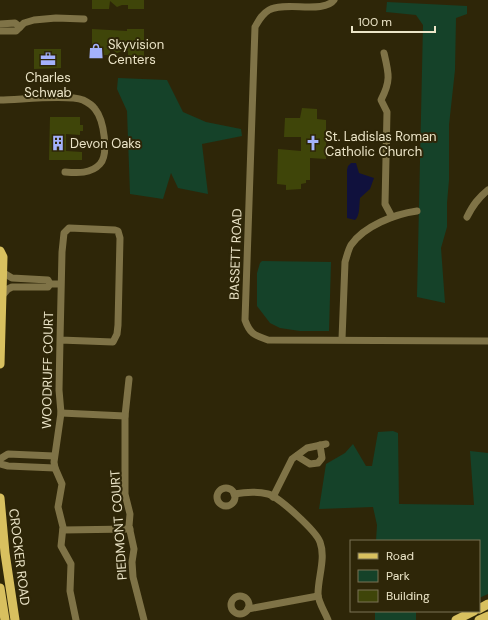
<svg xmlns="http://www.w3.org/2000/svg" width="488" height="620" font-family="'DM Sans',sans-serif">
	<rect width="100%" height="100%" fill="#2e2608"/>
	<g fill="#154229">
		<polygon points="387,2 467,6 467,14 456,18 455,70 449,125 449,180 447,203 447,227 441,248 445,303 417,297 423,25 416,15 386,12"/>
		<polygon points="118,78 167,80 183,112 206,122 241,129 242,136 202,144 208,194 178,188 171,173 163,199 130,194 127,111 117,89"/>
		<polygon points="262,261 331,262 329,331 300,331 280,328 270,323 257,306 257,273 260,263"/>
		<polygon points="393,431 398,433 399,504 474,505 470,451 488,453 488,594 479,598 479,541 376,541 377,525 373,507 319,509 326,464 345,453 353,444 366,466 372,466 378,432"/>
		<rect x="375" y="611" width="41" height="9"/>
	</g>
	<path fill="#10113d" d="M351 163H356L359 173 374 178 370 189 360 198C359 205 360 216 355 220L347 218V170L348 166Z"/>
	<g fill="#3f4509">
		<polygon points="92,0 144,0 144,9 128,9 128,5 122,5 117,7 110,1 109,9 92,9"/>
		<polygon points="92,29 127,31 127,29 144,29 144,56 128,56 128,51 122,51 117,53 110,48 110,55 92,55"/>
		<polygon points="34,49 61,49 61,68 34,69"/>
		<polygon points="302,108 317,109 317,119 326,120 326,159 310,158 310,180 306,180 306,183 301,184 301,189 286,190 286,185 277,184 278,149 301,151 301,137 284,137 285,118 300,118"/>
		<polygon points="50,117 80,117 80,125 83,125 83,131 80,131 80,135 66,134 66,151 82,152 82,160 49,160"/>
	</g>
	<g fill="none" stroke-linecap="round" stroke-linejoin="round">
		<g stroke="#7f7347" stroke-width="7">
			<path d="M334 0C324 14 285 1 269 10 262 14 259 20 255 27L245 320C250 334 254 335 268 340L488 341"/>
			<polyline points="0,24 15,23 20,27"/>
			<polyline points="0,31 16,31 24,23 34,20 56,18 84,19"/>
			<path d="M384 53C389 74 391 81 381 100L387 112 385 204 392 217"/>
			<path d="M0 100C18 100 68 94 83 100 87 102 93 106 95 109 104 120 109 154 100 164 91 174 77 173 65 172"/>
			<path d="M467 217C473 205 478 198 488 190"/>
			<polyline points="2,272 12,278 48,280 50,284"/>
			<polyline points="2,296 8,289 12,287 48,287 50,284 60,284"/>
			<path d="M342 339 345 262C347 256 348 250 351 245 364 226 395 214 417 211"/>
			<polyline points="60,340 113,342 117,334 118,325 120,238 118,231 115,230 69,228 64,233 62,252 60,340 59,390 61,413 54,462 55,468 62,484 58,507 63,527 61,546 71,564 70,591 76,620"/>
			<polyline points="129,379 125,416 125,494 130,514 129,526 134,549 132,562 133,577 144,620"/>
			<polyline points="61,413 125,416"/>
			<polyline points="297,456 310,464 318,463 322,458 320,445"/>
			<polyline points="0,459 8,454 54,456"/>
			<polyline points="0,464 8,466 55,468"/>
			<circle cx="226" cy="497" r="9"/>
			<path d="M234 494C246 492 256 491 268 494 279 497 316 531 320 542 326 558 318 577 318 594 318 602 325 612 328 620"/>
			<polyline points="273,497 292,459 307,448 326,444"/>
			<polyline points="63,530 130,529"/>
			<circle cx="240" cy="605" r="9"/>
			<polyline points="248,609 318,596"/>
		</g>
		<g stroke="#d8c05f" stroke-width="9">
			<polyline points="0,251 3,257 0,364"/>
			<polyline points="0,498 5,553 15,620"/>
			<polyline points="0,588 5,620"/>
			<polyline points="479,609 488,604"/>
			<polyline points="456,620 474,611"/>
			<polyline points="479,620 488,616"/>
		</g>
	</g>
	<defs>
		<g id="shop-bare" transform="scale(1.2)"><path d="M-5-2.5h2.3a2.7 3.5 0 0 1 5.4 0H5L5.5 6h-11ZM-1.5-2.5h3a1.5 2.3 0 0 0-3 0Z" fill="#a4b2fc" stroke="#2e2608" stroke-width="2.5" paint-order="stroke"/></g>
		<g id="office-bare" transform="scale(1.2)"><path d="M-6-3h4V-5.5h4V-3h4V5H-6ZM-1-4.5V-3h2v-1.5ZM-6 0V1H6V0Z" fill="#a4b2fc" stroke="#2e2608" stroke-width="2.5" paint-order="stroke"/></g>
		<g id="building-bare" transform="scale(1.2)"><path d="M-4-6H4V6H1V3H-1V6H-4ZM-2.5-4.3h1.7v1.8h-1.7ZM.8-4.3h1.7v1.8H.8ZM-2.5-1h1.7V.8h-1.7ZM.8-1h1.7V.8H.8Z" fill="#a4b2fc" stroke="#2e2608" stroke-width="2.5" paint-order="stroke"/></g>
		<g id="church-bare" transform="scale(1.2)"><path d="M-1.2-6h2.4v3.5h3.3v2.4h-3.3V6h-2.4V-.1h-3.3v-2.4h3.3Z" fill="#a4b2fc" stroke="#2e2608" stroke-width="2.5" paint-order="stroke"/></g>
	</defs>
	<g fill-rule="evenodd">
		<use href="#shop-bare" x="96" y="51"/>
		<use href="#office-bare" x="48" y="59"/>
		<use href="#building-bare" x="58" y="143"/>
		<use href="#church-bare" x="313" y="143"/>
	</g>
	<g text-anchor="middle" stroke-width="4" stroke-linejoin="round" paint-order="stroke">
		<g font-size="13" fill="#ece5c8" stroke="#2e2608" text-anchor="start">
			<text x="108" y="49">Skyvision<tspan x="108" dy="15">Centers</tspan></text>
			<text x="48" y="82" text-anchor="middle">Charles<tspan x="48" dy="15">Schwab</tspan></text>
			<text x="325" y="141">St. Ladislas Roman<tspan x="325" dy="15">Catholic Church</tspan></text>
			<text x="70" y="148">Devon Oaks</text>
		</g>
		<g font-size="13" fill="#ece5c8" stroke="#2e2608">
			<text transform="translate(235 254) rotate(-88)" y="5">BASSETT ROAD</text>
			<text transform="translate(47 370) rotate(-89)" y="5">WOODRUFF COURT</text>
			<text transform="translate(118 525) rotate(-94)" y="5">PIEDMONT COURT</text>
			<text transform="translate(20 557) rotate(83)" y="5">CROCKER ROAD</text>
		</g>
	</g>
	<rect x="350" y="540" width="130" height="72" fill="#2e2608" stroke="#7a7255"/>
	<rect x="358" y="553" width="20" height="6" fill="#d8c05f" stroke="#7a7255"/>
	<text x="386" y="560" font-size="12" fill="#ece5c8">Road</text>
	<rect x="358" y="570" width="20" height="12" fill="#154229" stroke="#7a7255"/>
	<text x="386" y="580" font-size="12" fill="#ece5c8">Park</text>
	<rect x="358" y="590" width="20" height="12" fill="#3f4509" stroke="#7a7255"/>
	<text x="386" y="600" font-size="12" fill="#ece5c8">Building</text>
	<path d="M352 26v6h83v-6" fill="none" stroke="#ece5c8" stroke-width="2"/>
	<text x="358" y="26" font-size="12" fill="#ece5c8" stroke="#2e2608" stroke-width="3" paint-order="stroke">100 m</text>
</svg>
